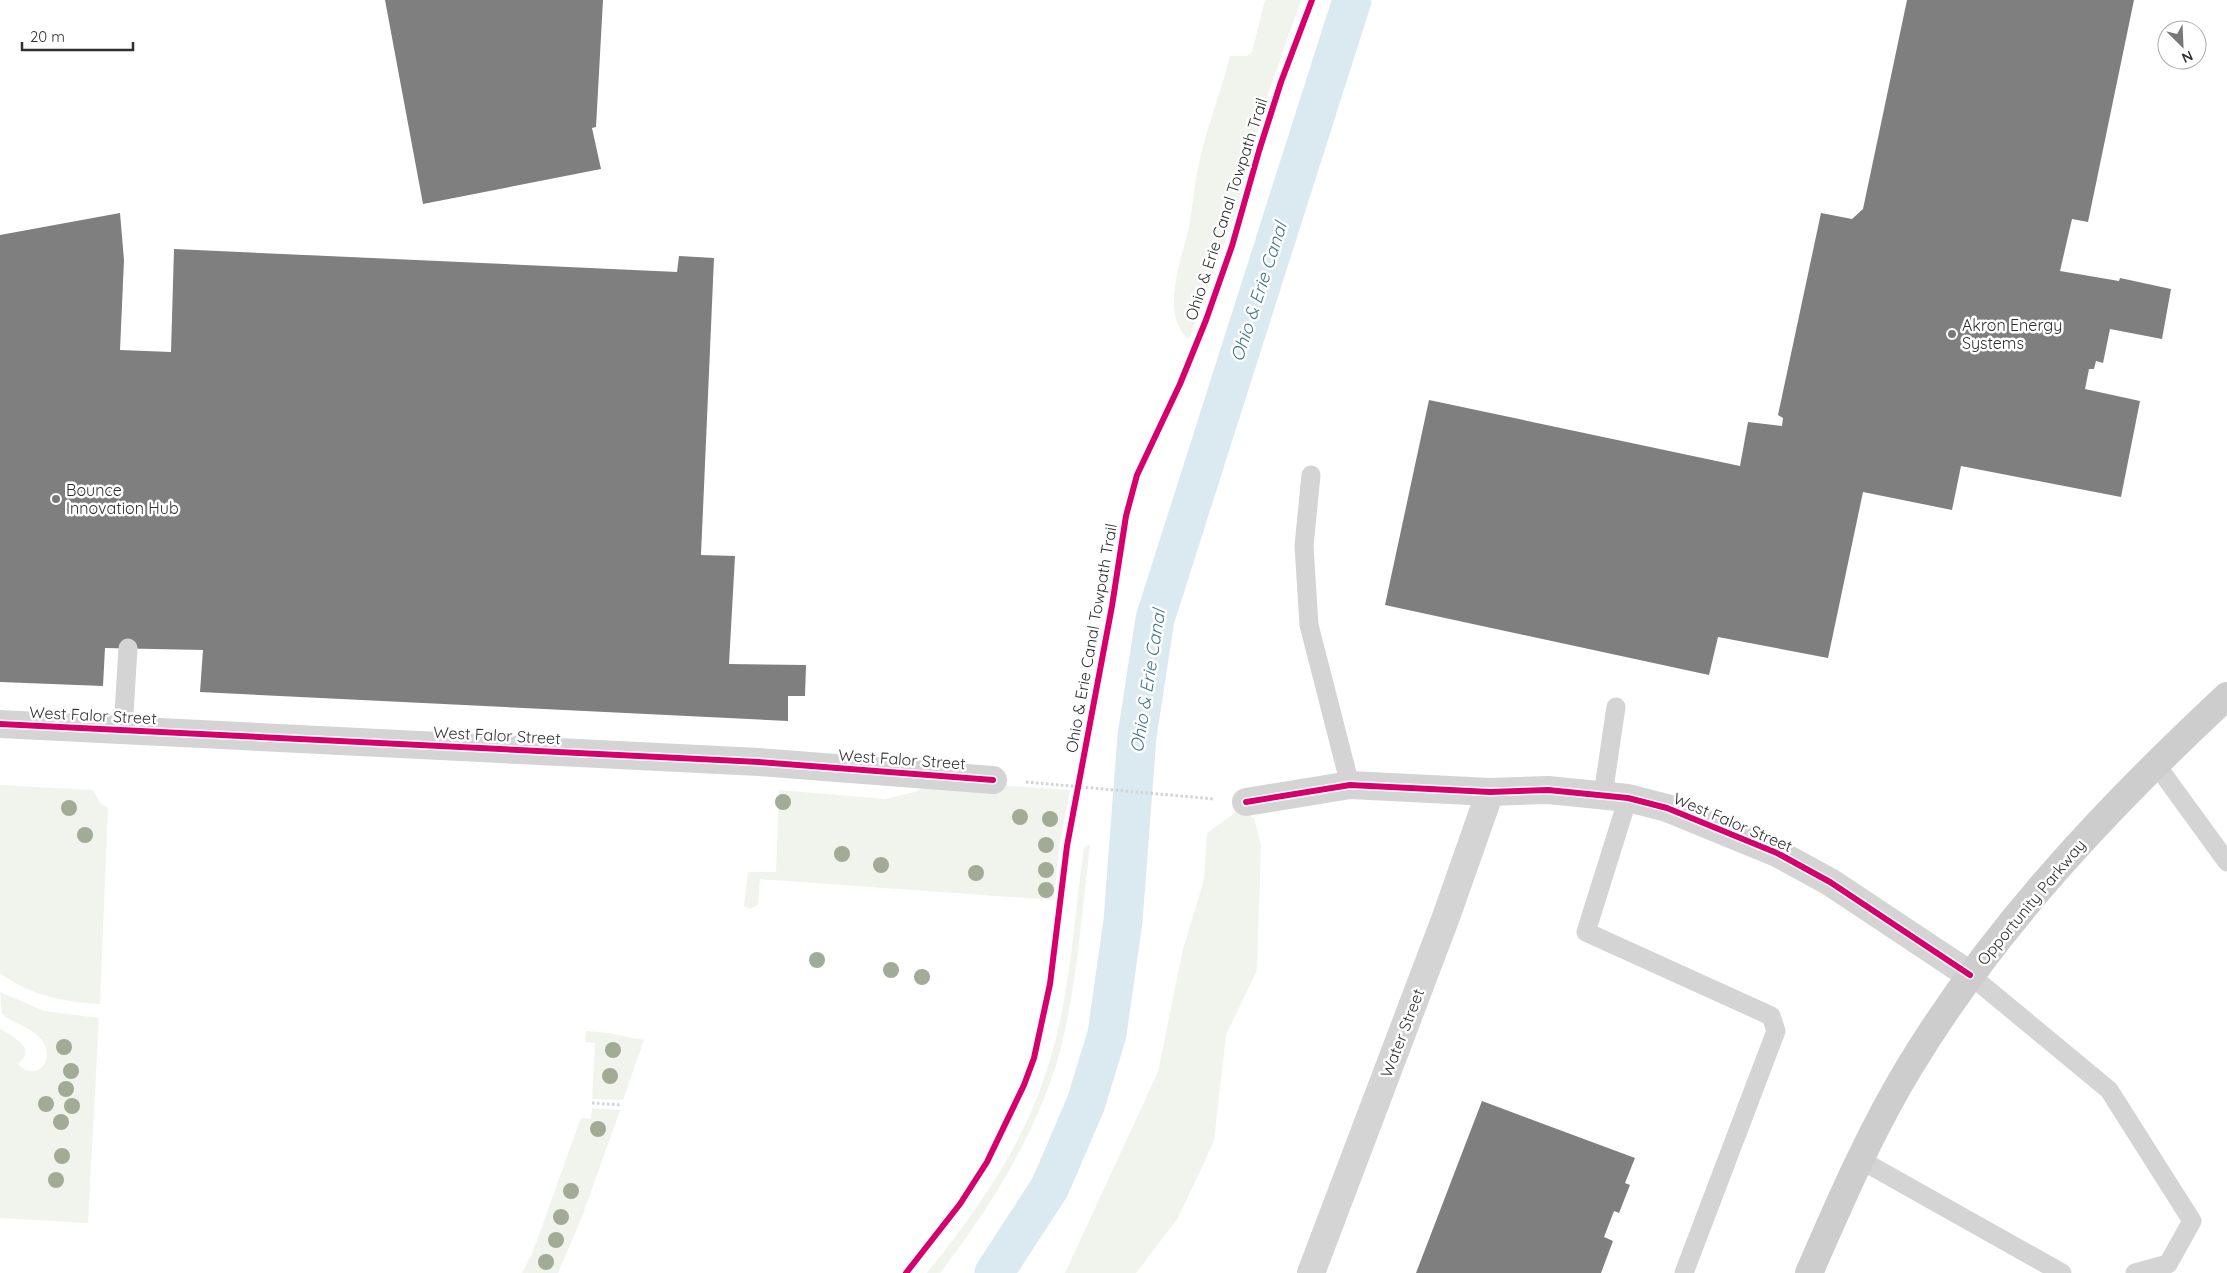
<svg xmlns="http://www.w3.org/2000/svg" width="2227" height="1273" font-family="Quicksand,sans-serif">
	<rect width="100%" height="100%" fill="#fff"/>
	<g fill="#f1f4ed">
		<path d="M1265 0H1301L1267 97 1236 212 1189 339C1159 316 1182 258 1189 227 1193 206 1194 184 1199 163 1207 126 1221 92 1230 56H1247L1252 52Z"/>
		<polygon points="936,781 1070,790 1059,848 1054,900 760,879 758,905 750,909 744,906 748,872 776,872 779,790 885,799 915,792"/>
		<path d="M0 785 93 790 100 803 108 808 100 1004C64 1002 29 995 0 973Z"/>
		<polygon points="1239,810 1254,818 1261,845 1257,970 1226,1035 1214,1141 1178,1218 1136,1273 1065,1273 1158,1072 1183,949 1204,880 1207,833"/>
		<path d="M1090 845C1081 917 1077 995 1056 1065 1032 1141 988 1211 940 1273H927C985 1200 1031 1135 1055 1042 1071 981 1075 910 1084 847Z"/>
		<path d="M0 992 44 1011 99 1018 88 1223 0 1218V1028C11 1037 39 1047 18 1064 35 1083 58 1061 41 1039 32 1027 13 1024 2 1014Z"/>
		<polygon points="586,1031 609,1033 644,1040 623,1100 592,1099 595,1043 585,1042"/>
		<polygon points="592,1108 620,1110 582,1217 558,1273 522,1273 532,1254 581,1118 591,1119"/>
	</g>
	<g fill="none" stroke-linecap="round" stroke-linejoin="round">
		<polyline stroke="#dbe9f0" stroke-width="39" points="994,1273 1050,1187 1086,1103 1107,1034 1123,921 1137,736 1155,619 1352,0"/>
	</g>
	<g fill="#7f7f7f">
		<polygon points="385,0 603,0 596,127 592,128 601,169 423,204"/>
		<polygon points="1907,0 2134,0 2088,222 2072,219 2060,271 2119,281 2120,278 2171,289 2162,339 2110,329 2103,363 2096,361 2094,369 2089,369 2085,389 2140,401 2121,497 1961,466 1952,510 1863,492 1828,658 1718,637 1709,675 1385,605 1429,400 1740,466 1748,422 1782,426 1783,418 1778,415 1821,213 1852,219 1863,209"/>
		<polygon points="120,213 124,260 120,350 171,352 174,249 677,272 679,256 714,258 701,555 735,556 729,664 806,665 805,696 788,696 788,721 200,692 203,650 105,648 103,686 0,682 0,235"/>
		<polygon points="1482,1101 1635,1158 1625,1183 1630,1185 1619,1213 1614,1211 1604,1237 1613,1241 1601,1273 1416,1273"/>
	</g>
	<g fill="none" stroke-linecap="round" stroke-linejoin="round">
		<g stroke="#d4d4d4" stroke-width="3" stroke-dasharray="2.5 2.5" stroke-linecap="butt">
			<polyline points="1026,782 1214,799"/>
			<polyline points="592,1103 622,1105"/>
		</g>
		<g stroke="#d4d4d4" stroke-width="19">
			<polyline points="1311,475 1304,546 1309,625 1350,785"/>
			<polyline points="123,730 128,648"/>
			<polyline points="2155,763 2227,862"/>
			<polyline points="1603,795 1616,707"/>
			<polyline points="1628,798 1586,932 1771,1016 1776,1031 1684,1273"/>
			<polyline points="1970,975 2109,1090 2192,1221 2168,1264 2135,1273"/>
			<polyline points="1859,1159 2062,1273"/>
		</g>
		<g stroke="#d4d4d4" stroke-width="28">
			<polyline points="0,724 759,762 993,780"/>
			<polyline points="1246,802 1350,785 1490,792 1548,790 1628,798 1667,808 1777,853 1830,882 1970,975"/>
			<polyline points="1311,1273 1446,917 1490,792"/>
		</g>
		<path stroke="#cdcdcd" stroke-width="28" d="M1809 1273C1840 1202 1870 1132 1910 1066 1995 926 2108 807 2227 696"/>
		<g stroke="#fff" stroke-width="9">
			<g id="cycleway">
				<polyline points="0,724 759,762 993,780"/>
				<polyline points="1246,802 1350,785 1490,792 1548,790 1628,798 1667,808 1777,853 1830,882 1970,975"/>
				<polyline points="906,1273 960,1204 987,1162 1024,1085 1034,1058 1050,984 1067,846 1112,606 1126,516 1137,475 1180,384 1206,320 1232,246 1259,151 1281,82 1312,0"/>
			</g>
		</g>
		<use href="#cycleway" stroke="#d6006c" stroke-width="6"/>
	</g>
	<g fill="#a2ab96">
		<circle cx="783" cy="802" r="8"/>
		<circle cx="69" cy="808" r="8"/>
		<circle cx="1020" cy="817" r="8"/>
		<circle cx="1050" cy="819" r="8"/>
		<circle cx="85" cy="835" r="8"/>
		<circle cx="1046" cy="845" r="8"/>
		<circle cx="842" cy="854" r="8"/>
		<circle cx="881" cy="865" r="8"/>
		<circle cx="1046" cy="870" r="8"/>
		<circle cx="976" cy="873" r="8"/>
		<circle cx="1046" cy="890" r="8"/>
		<circle cx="817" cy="960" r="8"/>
		<circle cx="891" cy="970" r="8"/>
		<circle cx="922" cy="977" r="8"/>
		<circle cx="64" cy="1047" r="8"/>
		<circle cx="613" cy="1050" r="8"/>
		<circle cx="71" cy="1071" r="8"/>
		<circle cx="610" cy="1076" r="8"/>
		<circle cx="66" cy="1089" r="8"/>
		<circle cx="46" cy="1104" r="8"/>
		<circle cx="72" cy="1106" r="8"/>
		<circle cx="61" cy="1122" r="8"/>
		<circle cx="598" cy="1129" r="8"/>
		<circle cx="62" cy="1156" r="8"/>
		<circle cx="56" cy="1180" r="8"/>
		<circle cx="571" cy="1191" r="8"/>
		<circle cx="561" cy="1217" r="8"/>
		<circle cx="556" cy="1240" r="8"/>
		<circle cx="546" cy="1262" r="8"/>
	</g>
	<g fill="#787878" stroke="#fff" stroke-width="2">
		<circle cx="1952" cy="334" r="5"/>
		<circle cx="56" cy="499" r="5"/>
	</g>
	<g text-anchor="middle" stroke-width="5" stroke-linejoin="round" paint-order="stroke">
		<g font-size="16" fill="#2f2f2f" stroke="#fff">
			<text transform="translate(1226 209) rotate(-72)" y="6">Ohio &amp; Erie Canal Towpath Trail</text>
			<text transform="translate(1091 638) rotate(-80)" y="6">Ohio &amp; Erie Canal Towpath Trail</text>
			<text transform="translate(93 715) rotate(3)" y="6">West Falor Street</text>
			<text transform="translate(497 735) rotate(3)" y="6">West Falor Street</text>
			<text transform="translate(902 759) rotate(4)" y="6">West Falor Street</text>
			<text transform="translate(1733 822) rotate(23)" y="6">West Falor Street</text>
			<text transform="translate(2031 902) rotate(-50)" y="6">Opportunity Parkway</text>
			<text transform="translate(1402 1033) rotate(-69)" y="6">Water Street</text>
		</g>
		<g font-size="16" fill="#2f2f2f" stroke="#fff" text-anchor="start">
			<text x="1962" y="331">Akron Energy<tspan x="1962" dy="18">Systems</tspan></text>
			<text x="66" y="496">Bounce<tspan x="66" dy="18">Innovation Hub</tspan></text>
		</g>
		<g font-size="18" font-style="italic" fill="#44758a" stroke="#fff">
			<text transform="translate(1259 292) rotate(-72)" y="6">Ohio &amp; Erie Canal</text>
			<text transform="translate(1148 681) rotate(-81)" y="6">Ohio &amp; Erie Canal</text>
		</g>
	</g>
	<g transform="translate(2182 45) rotate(156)"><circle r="24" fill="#ffffff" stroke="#acacac"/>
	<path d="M0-4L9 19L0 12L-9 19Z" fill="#787878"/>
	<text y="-8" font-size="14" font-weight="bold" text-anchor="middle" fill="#2f2f2f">N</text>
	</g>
	<path d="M22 42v8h111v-8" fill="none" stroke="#2f2f2f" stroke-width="2.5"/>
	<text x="30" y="42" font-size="15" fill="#2f2f2f" stroke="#ffffff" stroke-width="4" paint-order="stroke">20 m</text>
</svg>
